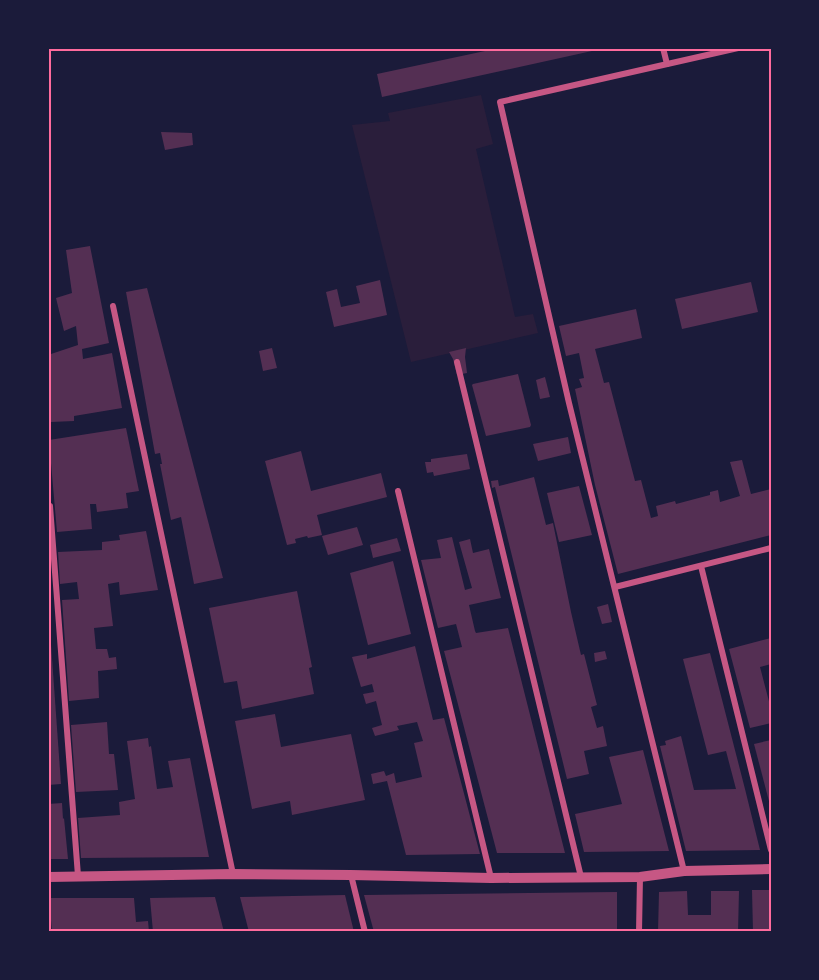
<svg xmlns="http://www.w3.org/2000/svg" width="819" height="980" font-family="Barlow,sans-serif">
	<rect width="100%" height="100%" fill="#1b1b3a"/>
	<polygon fill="#2a1e3b" points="481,95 493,144 476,149 515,317 533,314 538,333 411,362 352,125 390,121 388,113"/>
	<g fill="#542f53">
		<polygon points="487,48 601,49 382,97 377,74 485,51 484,49"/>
		<polygon points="161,132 192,133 193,145 165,150"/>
		<polygon points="90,246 109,343 82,349 83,359 112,353 122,408 74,416 74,421 51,422 51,417 48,418 48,355 78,345 76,326 64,331 56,298 72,293 66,250"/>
		<polygon points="380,280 387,315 334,327 326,292 337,289 341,307 360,303 356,286"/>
		<polygon points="751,282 758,312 682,329 675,299"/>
		<polygon points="147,288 208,521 223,578 194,584 181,517 171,520 160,464 162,464 160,453 155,454 126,292"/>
		<polygon points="636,309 642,338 595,349 604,383 609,382 635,481 641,480 651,518 658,516 656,506 675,501 676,504 710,495 710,492 718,490 720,502 740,496 730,462 742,460 751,494 771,489 771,535 618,574 595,485 575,389 582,387 579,379 584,378 579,353 566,356 559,326"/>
		<polygon points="272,348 277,368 263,371 259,351"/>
		<polygon points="466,348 465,357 467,373 457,375 453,359 449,352"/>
		<polygon points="518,374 531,425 530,427 486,436 472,385 473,384"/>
		<polygon points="545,377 550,397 540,399 536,380"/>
		<polygon points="126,428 139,491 126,493 128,508 97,512 96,504 90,504 92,529 57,532 49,440"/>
		<polygon points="568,437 571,453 538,461 533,444"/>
		<polygon points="301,451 311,491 381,473 387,497 317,515 322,535 308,538 307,536 295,539 296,543 287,545 265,461"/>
		<polygon points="467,454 470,469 434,476 433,472 427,473 425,462 431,462 431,459"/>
		<polygon points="534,477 546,525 553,523 571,612 581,655 584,654 597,705 591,707 597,728 603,726 607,746 584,751 589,774 567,779 495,487 492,488 491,481 498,480 499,486"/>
		<polygon points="579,486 592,535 559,542 547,493"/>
		<polygon points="357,527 363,545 328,555 322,536"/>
		<polygon points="146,531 158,590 120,595 119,582 108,584 113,626 94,628 96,649 107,649 109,658 116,657 117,669 98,671 99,698 69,701 62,600 79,599 77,582 60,584 58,552 102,550 102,542 120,540 119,535"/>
		<polygon points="452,537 465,590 472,588 459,542 470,539 473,553 489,549 501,598 469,605 475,631 476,633 508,628 565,853 497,853 444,651 462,647 456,624 438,628 421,560 441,558 437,540"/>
		<polygon points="397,538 401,551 373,558 370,545"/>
		<polygon points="393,561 411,634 368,645 350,573"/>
		<polygon points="297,591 312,667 309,668 314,694 242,709 237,681 224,683 209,608"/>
		<polygon points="608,604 612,622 602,624 597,607"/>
		<polygon points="48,630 50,630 61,784 48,785"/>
		<polygon points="771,638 771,664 760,667 771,709 771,723 750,728 729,649"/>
		<polygon points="415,646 433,720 444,718 480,854 406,855 387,781 373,784 371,774 384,771 386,776 394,773 396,783 422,777 414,743 423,741 417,722 397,726 399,730 375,736 372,728 382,725 376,701 366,704 363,694 374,692 372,684 361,687 352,657 367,654 367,659"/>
		<polygon points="605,651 607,659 595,662 594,653"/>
		<polygon points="710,653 745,789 760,850 686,851 660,746 666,745 665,741 681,736 694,790 736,789 726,751 708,755 683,659"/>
		<polygon points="275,714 281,747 351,734 365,800 292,815 290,801 252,809 235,721"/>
		<polygon points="107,722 109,754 114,754 118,790 76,792 71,725"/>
		<polygon points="148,738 149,747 151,746 157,789 173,787 168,761 190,758 209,857 81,858 78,818 120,815 119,802 135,799 127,741"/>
		<polygon points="771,740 771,805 770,805 754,744"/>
		<polygon points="643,750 669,851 584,852 575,814 622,804 609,757"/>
		<polygon points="62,803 63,819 64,818 68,859 48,859 48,804"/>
		<polygon points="752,890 771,890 771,932 753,932"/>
		<polygon points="687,891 688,915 711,915 711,891 739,891 738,932 658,932 659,892"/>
		<polygon points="617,892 617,932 374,932 364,895"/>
		<polygon points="345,895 354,932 249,932 240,897"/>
		<polygon points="215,897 224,932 153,932 150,898"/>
		<polygon points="49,898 134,898 136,922 148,921 149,932 52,932"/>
	</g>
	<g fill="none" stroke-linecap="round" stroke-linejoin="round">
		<g stroke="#c65784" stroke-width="6">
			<polyline points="663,48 667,64"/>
			<polyline points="113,306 233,874"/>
			<polyline points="457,362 581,877"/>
			<polyline points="398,491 491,878"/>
			<polyline points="50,506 78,876"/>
			<polyline points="701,566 771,850"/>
			<polyline points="615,587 771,548"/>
			<polyline points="684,871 569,403 500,102 738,48"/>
			<polyline points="351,875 365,932"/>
			<polyline points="639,932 640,877"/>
		</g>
		<polyline stroke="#c65784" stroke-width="10" points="48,877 233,874 351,875 491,878 640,877 684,871 771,869"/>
	</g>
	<rect width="819" height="980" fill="none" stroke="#1b1b3a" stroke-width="99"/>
	<rect x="50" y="50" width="720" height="880" fill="none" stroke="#ff6b9d" stroke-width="2"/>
</svg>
